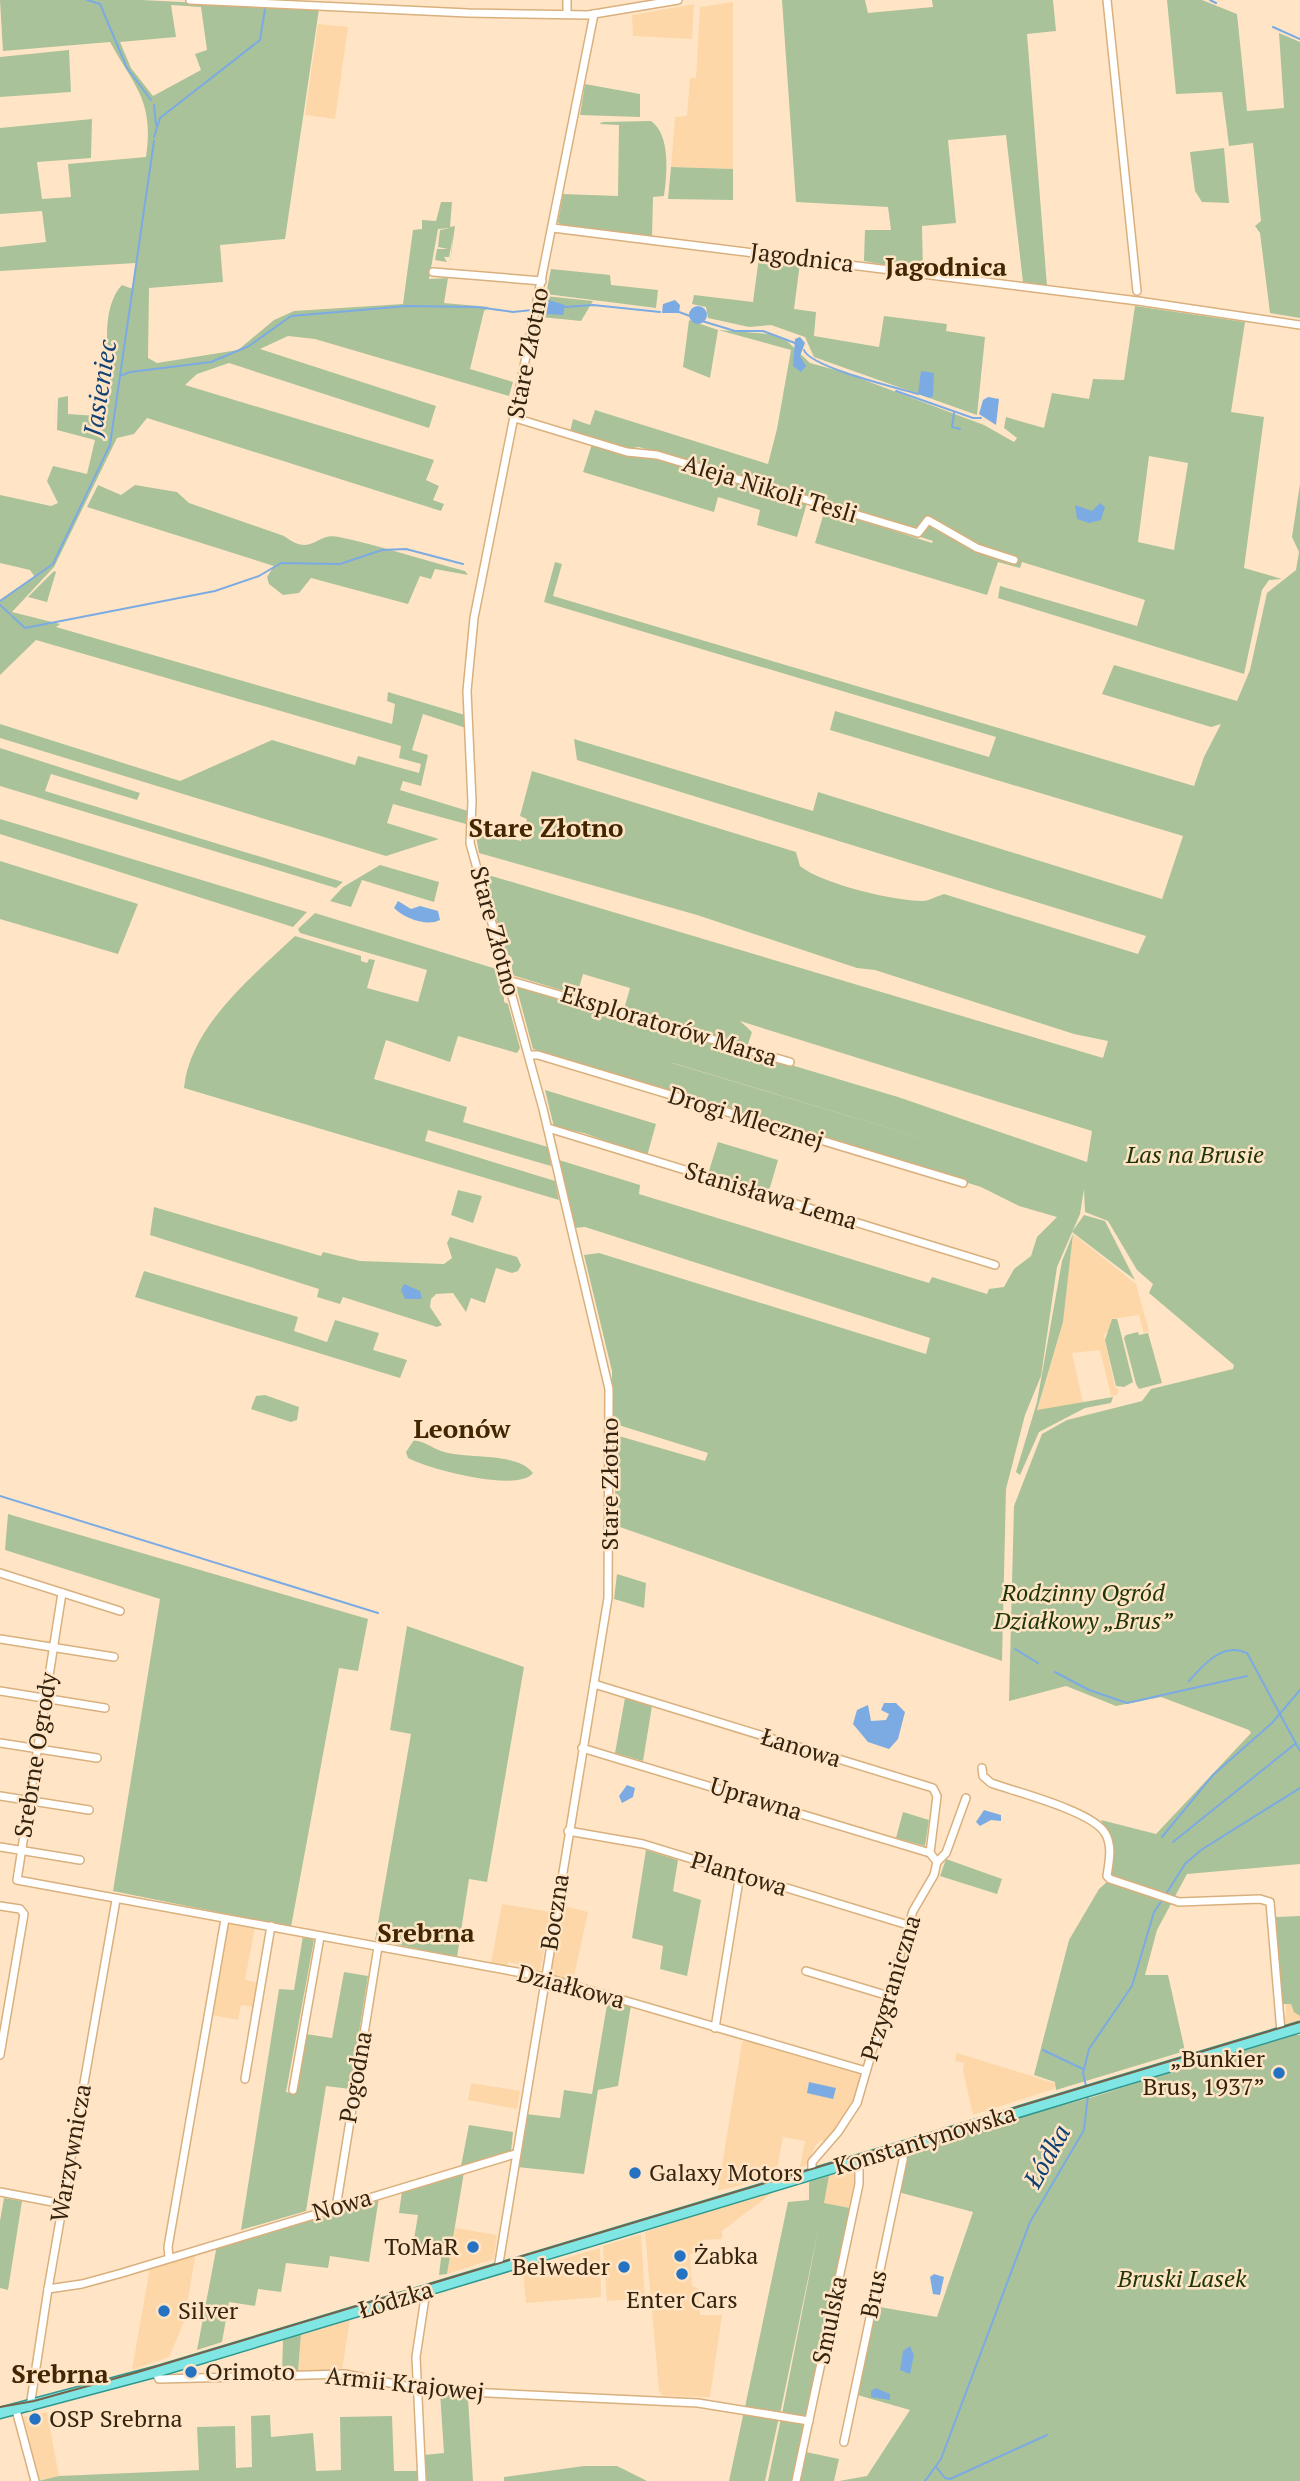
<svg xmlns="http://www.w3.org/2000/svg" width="1300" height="2481" font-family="'PT Serif',serif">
	<rect width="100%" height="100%" fill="#ffe5c6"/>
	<g fill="#fdd7a8">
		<polygon points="733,2 733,169 671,167 675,117 687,116 690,78 696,78 700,7"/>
		<polygon points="694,4 692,39 633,36 632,15"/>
		<polygon points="318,24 348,27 335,119 305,115"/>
		<polygon points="1073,1234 1136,1284 1149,1331 1144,1333 1139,1315 1111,1319 1110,1329 1104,1335 1115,1387 1119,1390 1117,1395 1111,1396 1100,1350 1072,1353 1083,1402 1037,1411 1063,1322"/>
		<polygon points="502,1904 551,1912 540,1972 523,1970 523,1965 508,1962 507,1966 491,1963"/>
		<polygon points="561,1905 588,1912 573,1981 551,1975 549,1970"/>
		<polygon points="230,1923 255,1927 245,1980 259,1983 255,2007 241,2005 238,2020 212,2015 227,1926"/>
		<polygon points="1291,2003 1300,2016 1300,2023 1276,2029 1286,2015 1286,2004"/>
		<polygon points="747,2041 861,2075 848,2114 826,2143 821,2140 816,2145 806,2166 800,2167 805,2141 783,2137 776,2175 755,2180 746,2178 745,2184 718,2191 742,2042"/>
		<polygon points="957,2053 1054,2083 1056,2084 1054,2089 973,2115 963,2070 964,2063 955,2061"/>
		<polygon points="471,2083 520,2091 517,2109 468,2100"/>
		<polygon points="853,2169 857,2172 850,2208 824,2203 829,2176"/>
		<polygon points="777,2189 722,2231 722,2239 702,2240 702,2253 690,2254 692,2286 698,2288 700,2315 722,2315 710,2397 663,2396 659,2391 645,2232"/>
		<polygon points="455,2228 497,2235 494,2259 447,2274"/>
		<polygon points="641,2234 645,2298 607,2301 603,2246"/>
		<polygon points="600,2248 601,2297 526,2303 523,2271"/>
		<polygon points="196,2252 184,2322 169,2357 132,2370 150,2267"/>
		<polygon points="350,2319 342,2370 298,2371 301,2334"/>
		<polygon points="47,2412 59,2476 38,2481 23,2417"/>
	</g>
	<g fill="#aac299" fill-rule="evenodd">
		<path d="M0 0H142L319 9 285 239 220 245 223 282 149 288 148 358 157 363 238 350 274 320 294 311 403 304 413 230 422 229V220L436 221 441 202H452L450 227 455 226 449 270 453 236 449 257H444L447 262 435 260 437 249H448L438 247 440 230 450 228 438 229 429 279 448 278 444 303 489 307 484 311 470 369 513 382 509 396 315 339 288 336 260 349 436 406 429 428 229 363 197 374 185 385 434 460 426 480 439 486 433 500 444 504 441 511 147 418 134 434 117 438 54 567 12 612 60 624 56 627 392 724 395 704 387 701 388 692 465 715 466 728 423 714 412 750 428 755 421 786 403 781 400 790 468 811 466 824 393 804 387 823 439 839 386 856 0 738V724L180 781 272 740 355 765 358 756 419 773 421 764 399 758 401 746 36 640 0 675V601L35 577 30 570 0 563V495L51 506 58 503 47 481 53 466 87 474 95 440 57 430 58 398 68 396V414L97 416 103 405 100 389 104 378 112 374C105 349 103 304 122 285L133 289 136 263 0 271V247L46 242 42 211 0 214V128L92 119 91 158 37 162 42 199 71 197 68 164 146 157C154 101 136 89 110 42L3 51ZM171 5 201 7 207 50 195 54 201 70 153 96 131 68 120 42 176 37Z"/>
		<polygon points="782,0 865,0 868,13 933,7 932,0 1053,0 1056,31 1027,34 1047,286 1023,282 1006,135 948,140 956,223 922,226 923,272 864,261 865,230 891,230 888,207 796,202"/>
		<polygon points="1167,0 1202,0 1237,14 1247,111 1284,108 1279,33 1300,42 1300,318 1270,313 1260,233 1255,226 1261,221 1253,143 1229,146 1222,92 1176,94"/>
		<polygon points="69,50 71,92 0,97 0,57"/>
		<polygon points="585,84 640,94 640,117 580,115"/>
		<path d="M603 122 651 121C671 135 667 175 664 196L653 197 652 237 562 227 558 222 563 194 618 196 619 125 599 124Z"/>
		<polygon points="1224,148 1229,203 1202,202 1195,191 1190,152"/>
		<polygon points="671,167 733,169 733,200 668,199"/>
		<polygon points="759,257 800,263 794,309 816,312 814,336 879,347 884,316 947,324 946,331 985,337 977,415 814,357 805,337 771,325 749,327 708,318 706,307 692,304 694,295 753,302"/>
		<polygon points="551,269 610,275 611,285 658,290 656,308 546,294"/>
		<polygon points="545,296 593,301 581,321 541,317"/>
		<path d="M1135 306 1245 322 1231 412 1264 417 1244 568 1282 579 1269 580 1262 590 1244 674 998 598 1000 586 1137 626 1145 600 1022 562 1020 568 998 562 987 595 815 543 825 509 932 543 933 541 639 447 628 449 570 432 573 419 590 425 595 410 768 464 777 429 791 350 718 330 710 378 683 367 689 320 718 330 769 334 787 341 810 363 843 372 984 425 1014 442 1017 438 1004 428 1006 417 1044 428 1052 393 1089 399 1093 379 1124 380ZM1149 456 1188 463 1174 550 1138 542Z"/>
		<polygon points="592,444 637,458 646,454 807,503 797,537 757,525 760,510 718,497 714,512 583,472"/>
		<path d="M1300 484V1864L1187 1874 1157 1930 1145 1975H1168L1185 2051 1056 2090 1055 2082 1034 2075 1069 1940 1099 1889 1107 1882 1113 1843 1101 1820 1156 1834 1251 1733 1249 1730 1161 1697 1116 1706 1066 1686 1009 1701 1014 1506 1042 1434 1067 1420 1142 1401 1151 1389 1233 1369 1234 1365 1149 1293 1153 1284 1137 1270 1108 1221 1085 1212 1084 1189 1080 1214 1057 1267 1041 1376 1025 1415 1006 1489 1002 1661 617 1526 612 1434 705 1461 708 1453 612 1423V1371L584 1255 599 1253 926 1354 930 1338 585 1227 574 1228 559 1160 640 1185 639 1194 929 1283 932 1277 987 1294 989 1289 1004 1287 1014 1269 1031 1256 1037 1237 1057 1217 1019 1206 981 1187 533 1049 515 982 898 1097 1087 1162 1092 1131 740 1021 752 1032 747 1047 624 1009 630 988 583 974 577 995 512 975V958L504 951 485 874 1103 1058 1108 1041 1074 1034 875 970 857 968 697 915 479 853 475 829 521 841 527 819 520 816 532 771 796 852 800 866C822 884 894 901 923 901 929 901 937 896 944 894L1138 954 1146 936 577 760 574 739 813 811 818 792 1162 899 1183 836 830 730 835 711 989 757 996 737 544 602 555 562 562 564 553 596 1194 786 1204 757 1221 724 1211 727 1102 694 1114 665 1237 701 1250 670 1267 593 1296 570 1299 552 1292 537ZM672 1063H673L985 1157Z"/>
		<path d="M98 485 121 495 135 485 177 492 189 503 284 536C313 558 315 532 339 537 381 546 423 560 465 571L468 575 435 569 431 579 420 576 408 604 311 578 299 593 283 595 269 584 267 577 274 566 87 507Z"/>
		<polygon points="54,571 56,572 47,602 28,597"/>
		<polygon points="0,748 140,793 137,800 51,774 45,791 343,882 336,888 0,786"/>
		<polygon points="0,819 40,831 307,912 293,927 0,834"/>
		<polygon points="0,861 138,904 118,954 0,919"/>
		<polygon points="380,865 439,882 434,902 362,880 351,907 330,901 343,887"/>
		<path d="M315 913 503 971 504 1002 508 1004 520 1048 517 1053 458 1036 450 1062 386 1040 374 1079 467 1107 463 1122 548 1147 551 1166 428 1130 425 1141 555 1181 559 1200 184 1088C190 1026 253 976 295 936L361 956V961L367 963 369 959 375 960 367 988 418 1002 427 970 300 933 298 929Z"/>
		<polygon points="545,1090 656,1124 647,1156 584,1133 554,1127"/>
		<polygon points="718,1142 778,1160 769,1191 708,1174"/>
		<polygon points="458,1190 482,1196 473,1223 451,1215"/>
		<polygon points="154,1207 321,1256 323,1252 360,1261 444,1264 452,1258 447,1243 450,1237 517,1257 521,1265 518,1271 512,1273 496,1268 485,1303 471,1298 466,1312 453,1293 436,1294 431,1299 430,1307 442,1325 437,1327 343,1297 340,1304 317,1297 319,1289 150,1235"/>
		<polygon points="1084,1215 1105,1221 1135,1280 1072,1232"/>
		<polygon points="1073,1234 1063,1322 1037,1410 1113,1397 1111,1403 1085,1408 1039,1432 1020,1475 1016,1472 1037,1402 1062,1261"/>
		<polygon points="144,1271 298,1317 294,1331 327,1342 335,1320 379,1333 373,1350 407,1360 400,1378 135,1297"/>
		<polygon points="1112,1319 1117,1319 1118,1322 1133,1382 1124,1387 1116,1386 1105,1340"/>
		<polygon points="1138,1332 1139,1335 1148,1333 1162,1383 1139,1389 1136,1384 1124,1338 1126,1335"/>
		<polygon points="265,1395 299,1407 297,1420 291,1422 251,1409 256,1396"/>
		<path d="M414 1440C425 1442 431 1447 441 1451 466 1460 516 1451 533 1473 518 1493 428 1469 408 1458L406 1452Z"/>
		<polygon points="8,1514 368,1619 358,1671 339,1668 291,1927 113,1891 160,1599 5,1550"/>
		<polygon points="617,1574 646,1583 644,1608 614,1599"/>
		<polygon points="407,1626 524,1667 487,1882 469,1879 457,1957 375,1940 411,1734 390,1730"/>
		<polygon points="625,1698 652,1706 643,1761 615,1753"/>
		<polygon points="903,1812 929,1820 925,1846 896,1838"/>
		<polygon points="646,1850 678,1860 673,1891 701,1900 687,1976 660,1969 663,1946 632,1938"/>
		<polygon points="946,1859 1002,1879 997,1894 940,1876"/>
		<polygon points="1300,1916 1300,2016 1294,2012 1291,2004 1282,2004 1276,1917"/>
		<polygon points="303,1936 314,1940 286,2092 296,2094 306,2034 332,2038 344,1972 368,1976 350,2089 326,2086 306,2211 241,2230 279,1989 294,1990"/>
		<polygon points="608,1999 631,2005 618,2086 598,2090 584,2174 517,2167 526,2114 560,2118 564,2090 592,2094"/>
		<polygon points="1288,2035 1300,2035 1300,2481 839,2481 867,2476 910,2410 854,2394 874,2306 937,2317 973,2212 898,2192 909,2148 1093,2097"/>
		<polygon points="469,2125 513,2132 511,2152 461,2166"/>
		<polygon points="464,2172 447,2274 439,2275 442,2250 413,2245 418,2215 399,2213 402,2191"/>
		<polygon points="829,2176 824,2203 850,2208 808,2413 806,2417 782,2414 819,2226 780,2414 745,2407 788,2202 809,2200 809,2182"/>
		<polygon points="379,2197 369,2262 330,2256 328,2268 286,2263 281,2292 258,2289 255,2306 229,2302 222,2342 197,2350 217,2245 337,2213"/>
		<polygon points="4,2198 22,2201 8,2290 0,2288 0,2221"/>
		<polygon points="301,2334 298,2371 282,2372 283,2340"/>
		<polygon points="440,2393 468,2398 473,2481 426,2481 424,2455 444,2453"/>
		<polygon points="744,2411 779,2417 765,2481 729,2481"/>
		<polygon points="270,2415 271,2437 313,2433 316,2471 341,2470 340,2417 392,2416 394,2471 417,2471 417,2481 38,2481 59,2476 199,2470 197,2427 235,2426 236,2468 252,2467 251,2416"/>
		<polygon points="781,2418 805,2423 793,2481 768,2481"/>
		<polygon points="806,2452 839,2459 834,2481 800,2481"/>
		<polygon points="584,2466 617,2466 647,2481 504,2481 504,2477"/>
	</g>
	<g fill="#7babe2">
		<polygon points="549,300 565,305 563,315 546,314"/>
		<polygon points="675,300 680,305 679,313 662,313 663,304"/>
		<circle cx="698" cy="315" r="9"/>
		<polygon points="800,337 805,343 800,356 806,366 801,372 793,366 795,339"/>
		<polygon points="921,371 934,373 933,396 930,398 918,394"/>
		<polygon points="988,397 999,399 996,425 979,414 983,400"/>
		<polygon points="1100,503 1105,507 1101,520 1089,523 1077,519 1075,505 1092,511"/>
		<path d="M398 901 411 909 420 906 438 911 440 920C427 927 404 918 394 908Z"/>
		<polygon points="404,1284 420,1291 422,1299 405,1299 401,1290"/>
		<polygon points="884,1703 896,1703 905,1712 898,1739 889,1749 868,1742 853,1724 857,1710 868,1705 871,1721 886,1720 889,1714 881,1710"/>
		<polygon points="627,1785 635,1788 633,1797 622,1803 619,1796"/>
		<polygon points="984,1810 1001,1815 1001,1821 991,1820 980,1826 976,1822"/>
		<polygon points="809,2082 836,2088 833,2099 807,2093"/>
		<polygon points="934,2274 944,2277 940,2295 933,2294 930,2277"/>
		<polygon points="910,2346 914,2355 910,2374 900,2370 903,2351"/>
		<polygon points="876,2388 890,2394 890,2400 871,2397 871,2391"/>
	</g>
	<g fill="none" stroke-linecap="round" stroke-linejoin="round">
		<g stroke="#7babe2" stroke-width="2">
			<polyline points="87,0 100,4 127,68 151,100"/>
			<polyline points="1210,0 1216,3"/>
			<polyline points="1273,27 1300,39"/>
			<polyline points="154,105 156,125"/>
			<polyline points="154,137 160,118 260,40 265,9"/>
			<polyline points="565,307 593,305 660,312"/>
			<polyline points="541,309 549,308"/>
			<polyline points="679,312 690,316"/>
			<polyline points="702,321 735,331 763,331 795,343"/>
			<path d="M804 350C810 367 897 388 918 394"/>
			<polyline points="120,376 130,372 211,362 249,346 291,316 407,306 477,307 513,312 532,310"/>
			<polyline points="896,391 973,418 981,418"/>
			<polyline points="954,413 952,427 960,429"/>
			<polyline points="0,601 53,564 110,445 154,141"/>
			<polyline points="0,605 10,614"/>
			<polyline points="12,616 25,628 215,591 259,576 281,563 340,564 382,550 406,549 463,564"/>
			<polyline points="0,1496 378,1613"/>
			<polyline points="1015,1649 1038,1663"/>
			<polyline points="1055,1672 1089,1690 1127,1703 1247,1676"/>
			<path d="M1189 1681C1204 1664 1223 1642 1247 1653L1300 1751"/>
			<polyline points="1162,1837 1213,1775 1272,1723 1300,1690"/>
			<polyline points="1173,1842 1295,1744"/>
			<polyline points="1166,1894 1185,1864 1201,1850 1300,1788"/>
			<polyline points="1043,2050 1083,2069"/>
			<polyline points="1086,2086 1083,2073 1089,2049 1132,1986 1154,1912 1163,1899"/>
			<polyline points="937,2468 945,2478 950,2479 1047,2435"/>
			<polyline points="925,2481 941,2459 1030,2222 1084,2130 1088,2095"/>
		</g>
		<g stroke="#d9b07d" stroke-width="10">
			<g id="minor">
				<polyline points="190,0 468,13 588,15 678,0"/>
				<polyline points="1107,0 1137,291"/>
				<polyline points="567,14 567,0"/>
				<polyline points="553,228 1138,301 1300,325"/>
				<polyline points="433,272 542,281"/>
				<polyline points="515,418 627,452 657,455 918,533 928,520 977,548 1014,560"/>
				<polyline points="508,980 790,1062"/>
				<polyline points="529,1055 538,1055 963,1183"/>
				<polyline points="548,1128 995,1265"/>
				<polyline points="0,1573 120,1611"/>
				<polyline points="62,1593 17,1880 544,1977 866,2071"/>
				<polyline points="0,1639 114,1657"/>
				<polyline points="594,1684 933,1788 937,1796 930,1853 937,1862"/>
				<polyline points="0,1691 105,1708"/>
				<polyline points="0,1743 97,1758"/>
				<polyline points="582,1748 930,1853"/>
				<path d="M982 1768 983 1776 991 1783C1016 1792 1092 1811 1105 1833 1113 1846 1109 1862 1107 1876L1110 1879 1179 1902 1260 1899 1270 1902 1281 2032"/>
				<polyline points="0,1796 89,1810"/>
				<polyline points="568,1831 643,1844 908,1925"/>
				<polyline points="0,1847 80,1860"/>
				<polyline points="0,1906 20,1909 24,1914 0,2055"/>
				<polyline points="806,1971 889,1996"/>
				<polyline points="715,2028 740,1874"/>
				<polyline points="245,2079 271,1926"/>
				<polyline points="293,2090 320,1937"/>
				<polyline points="812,2174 812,2162 838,2132 857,2103 913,1911 934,1875 937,1862 946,1853 966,1798"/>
				<polyline points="0,2192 63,2204"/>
				<polyline points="336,2208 378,1947"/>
				<polyline points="169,2257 168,2247 225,1919"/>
				<polyline points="498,2269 608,1598 609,1389 543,1109 470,843 472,802 467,691 474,618 594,14"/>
				<polyline points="48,2289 82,2284 122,2273 515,2154"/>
				<polyline points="155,2372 159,2379 345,2374 425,2390 698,2403 809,2421"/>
				<polyline points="30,2407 48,2289 116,1900"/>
				<polyline points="16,2410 35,2481"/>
				<polyline points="844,2442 903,2160 903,2146"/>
				<polyline points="422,2481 416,2357 426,2291"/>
				<polyline points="796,2481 859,2184 859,2160"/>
			</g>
		</g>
		<g stroke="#2f988e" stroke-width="13">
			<polyline id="major" points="0,2413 162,2370 1300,2027"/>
		</g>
		<use href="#minor" stroke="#fff" stroke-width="7"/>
		<use href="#major" stroke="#80e6e4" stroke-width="10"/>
		<polyline stroke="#75624a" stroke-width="2" points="0,2407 34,2401 138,2372 1300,2022"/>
	</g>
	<g fill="#2472c1" stroke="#ffe5c6" stroke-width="2.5">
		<circle cx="1279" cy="2073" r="7"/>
		<circle cx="635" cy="2173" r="7"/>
		<circle cx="473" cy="2247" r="7"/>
		<circle cx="680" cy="2256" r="7"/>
		<circle cx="624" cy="2267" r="7"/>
		<circle cx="682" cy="2274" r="7"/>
		<circle cx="164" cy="2311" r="7"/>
		<circle cx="191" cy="2372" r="7"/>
		<circle cx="35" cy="2419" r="7"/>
	</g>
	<g text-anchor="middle" stroke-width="5" stroke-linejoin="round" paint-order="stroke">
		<g font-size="24" fill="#34240f" stroke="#ffe5c6">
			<text transform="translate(802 258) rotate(7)" y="8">Jagodnica</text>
			<text transform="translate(528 353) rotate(-79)" y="8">Stare Złotno</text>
			<text transform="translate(770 489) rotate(17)" y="8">Aleja Nikoli Tesli</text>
			<text transform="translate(495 931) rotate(75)" y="8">Stare Złotno</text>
			<text transform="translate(669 1026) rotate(17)" y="8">Eksploratorów Marsa</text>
			<text transform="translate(746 1118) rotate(17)" y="8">Drogi Mlecznej</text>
			<text transform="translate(771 1196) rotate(17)" y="8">Stanisława Lema</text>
			<text transform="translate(610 1484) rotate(-90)" y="8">Stare Złotno</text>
			<text transform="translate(801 1748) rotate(17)" y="8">Łanowa</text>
			<text transform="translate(36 1755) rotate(-81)" y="8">Srebrne Ogrody</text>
			<text transform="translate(756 1799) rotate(17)" y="8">Uprawna</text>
			<text transform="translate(739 1874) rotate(17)" y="8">Plantowa</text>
			<text transform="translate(555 1912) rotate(-81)" y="8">Boczna</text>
			<text transform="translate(571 1987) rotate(15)" y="8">Działkowa</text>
			<text transform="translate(891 1988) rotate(-73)" y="8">Przygraniczna</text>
			<text transform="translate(356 2077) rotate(-80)" y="8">Pogodna</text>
			<text transform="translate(925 2140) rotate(-17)" y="8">Konstantynowska</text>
			<text transform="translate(71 2153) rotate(-80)" y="8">Warzywnicza</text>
			<text transform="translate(342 2205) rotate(-16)" y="8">Nowa</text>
			<text transform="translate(874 2294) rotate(-78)" y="8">Brus</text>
			<text transform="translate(396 2300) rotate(-17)" y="8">Łódzka</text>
			<text transform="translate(830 2320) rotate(-78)" y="8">Smulska</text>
			<text transform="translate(405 2384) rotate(6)" y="8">Armii Krajowej</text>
		</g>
		<g font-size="24" font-style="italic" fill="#1e3506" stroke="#ffe5c6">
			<text x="1195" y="1163">Las na Brusie</text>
			<text x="1083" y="1601">Rodzinny Ogród<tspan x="1083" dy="28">Działkowy „Brus”</tspan></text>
			<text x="1182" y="2287">Bruski Lasek</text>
		</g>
		<g font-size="24" fill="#34240f" stroke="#ffe5c6" text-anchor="start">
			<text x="1265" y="2067" text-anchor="end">„Bunkier<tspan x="1265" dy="28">Brus, 1937”</tspan></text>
			<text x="649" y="2181">Galaxy Motors</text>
			<text x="459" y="2255" text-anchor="end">ToMaR</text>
			<text x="694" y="2264">Żabka</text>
			<text x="610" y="2275" text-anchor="end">Belweder</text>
			<text x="682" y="2308" text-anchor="middle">Enter Cars</text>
			<text x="178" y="2319">Silver</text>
			<text x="205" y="2380">Orimoto</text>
			<text x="49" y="2427">OSP Srebrna</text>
		</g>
		<g font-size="26" font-weight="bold" fill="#412600" stroke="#ffe5c6">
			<text x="946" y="276">Jagodnica</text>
			<text x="546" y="837">Stare Złotno</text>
			<text x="462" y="1438">Leonów</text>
			<text x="426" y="1942">Srebrna</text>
			<text x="60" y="2383">Srebrna</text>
		</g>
		<g font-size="26" font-style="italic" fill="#104275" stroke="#ffe5c6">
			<text transform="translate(100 388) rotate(-81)" y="9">Jasieniec</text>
			<text transform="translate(1047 2156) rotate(-61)" y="9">Łódka</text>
		</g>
	</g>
</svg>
